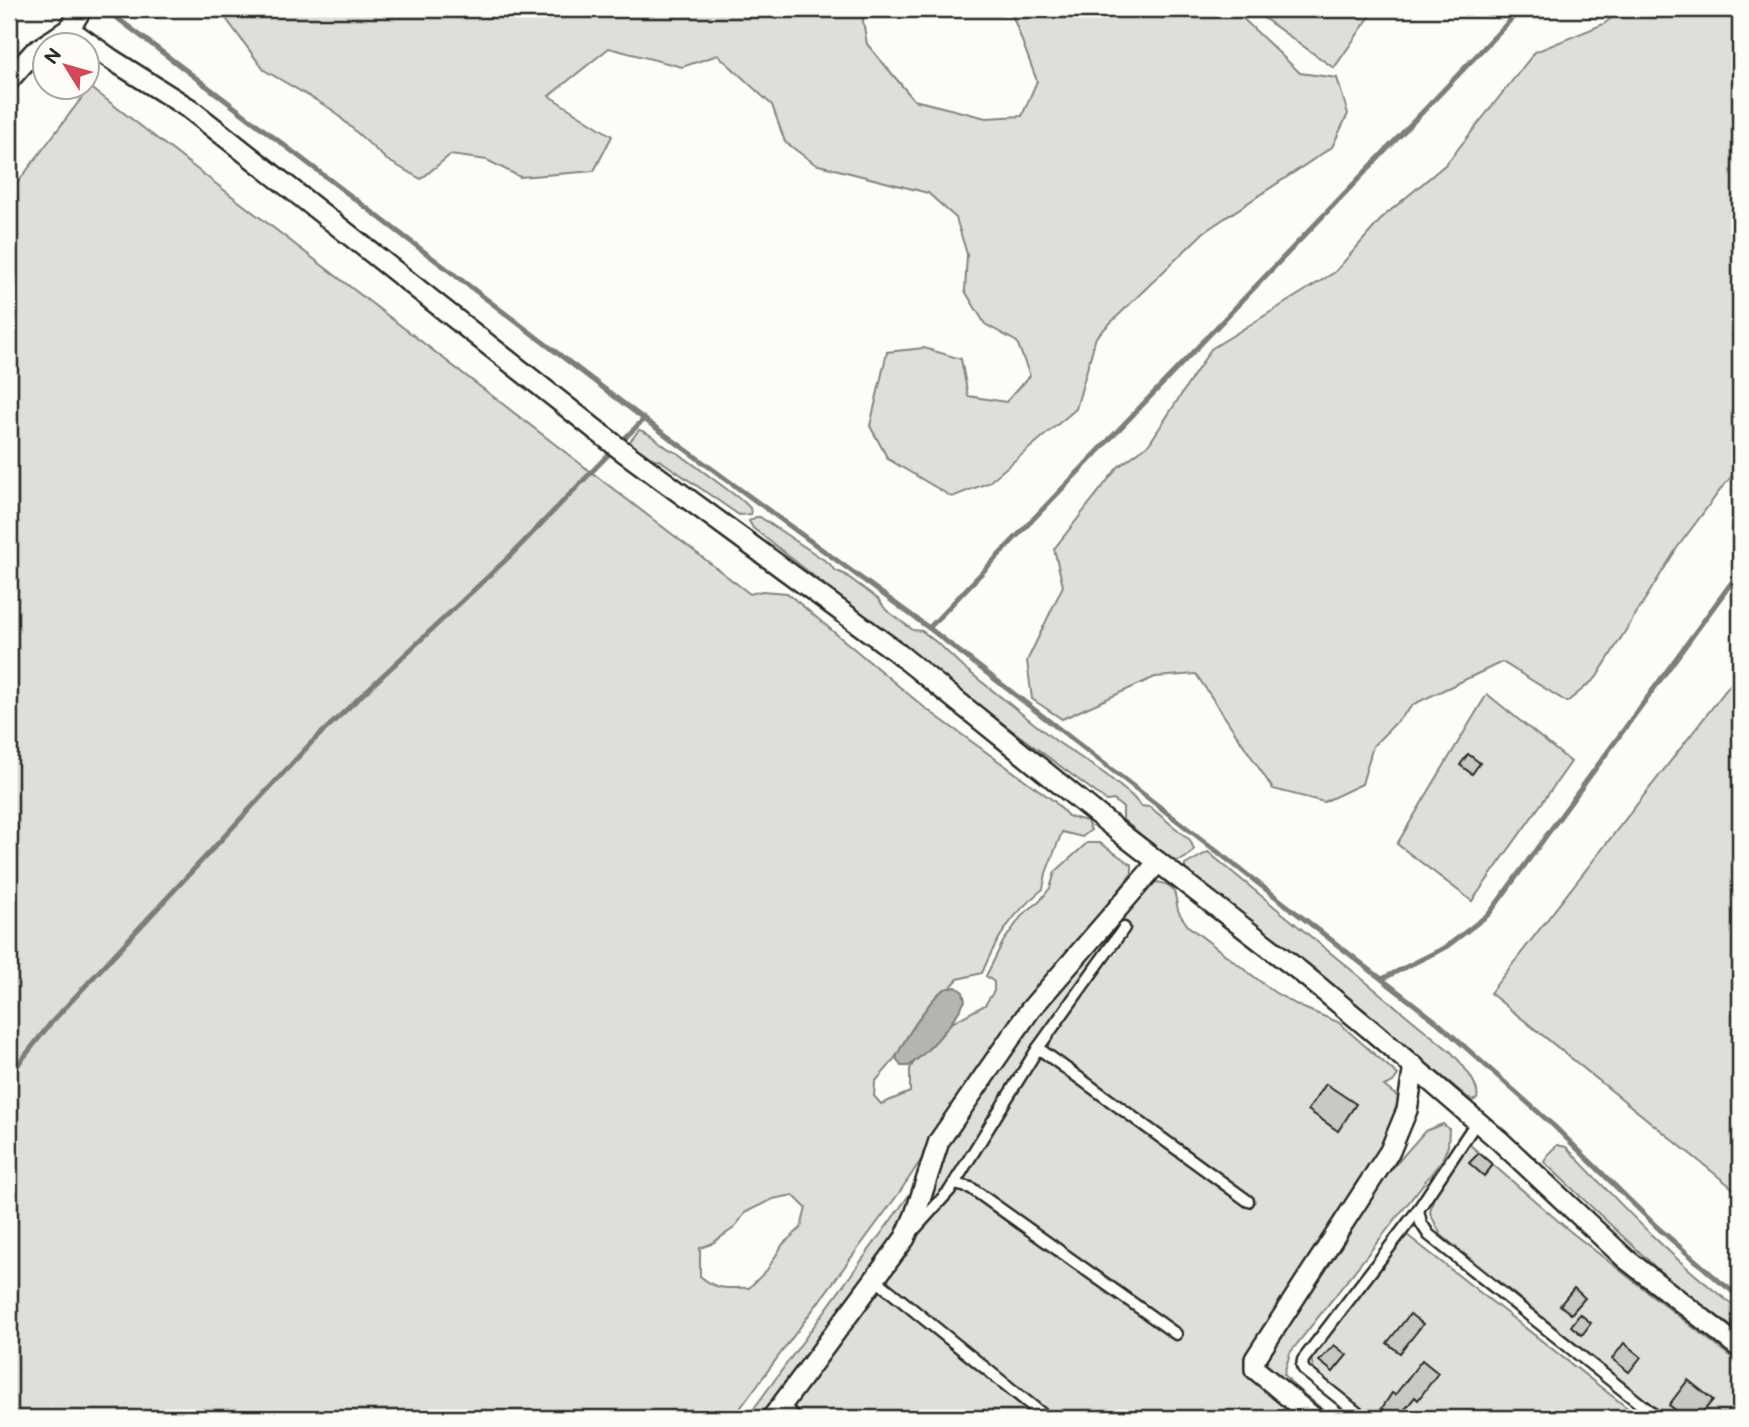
<svg xmlns="http://www.w3.org/2000/svg" width="1749" height="1427" font-family="'Balsamiq Sans',sans-serif">
	<rect width="100%" height="100%" fill="#fdfcf7"/>
	<filter id="ink" filterUnits="userSpaceOnUse"><feTurbulence type="fractalNoise" baseFrequency=".0143" numOctaves="2"/><feDisplacementMap in="SourceGraphic" scale="14" xChannelSelector="R" yChannelSelector="G"/><feConvolveMatrix kernelMatrix="1 2 1 2 8 2 1 2 1" color-interpolation-filters="sRGB"/></filter>
	<g filter="url(#ink)">
		<g fill="#dfdeda" stroke="#858482" stroke-width="2" fill-rule="evenodd">
			<polygon points="219,9 861,9 867,44 914,100 986,118 1022,116 1037,81 1010,9 1233,9 1300,73 1337,78 1348,114 1332,147 1204,232 1096,337 1076,409 988,483 952,497 888,459 870,426 887,352 924,348 961,359 968,396 1006,402 1030,376 1017,342 985,324 965,291 967,254 956,218 928,193 815,164 785,142 772,105 718,55 682,67 609,48 549,96 612,136 594,171 520,177 487,160 450,155 421,179 387,160 331,109 264,70"/>
			<polygon points="1251,9 1375,9 1334,68"/>
			<polygon points="1622,9 1740,9 1740,468 1724,485 1677,548 1596,678 1567,702 1502,662 1414,704 1373,746 1362,784 1324,802 1273,789 1196,674 1155,677 1062,719 1032,699 1027,661 1063,586 1054,549 1118,467 1149,444 1211,349 1335,272 1384,216 1446,164 1535,52 1604,24"/>
			<path d="M90 87 750 594 762 591 787 593 925 708 1054 801 1068 816 1087 821 1091 830 1082 837 1062 832 1046 873 1043 889C1012 914 997 937 982 973L958 979 931 1008 889 1066 875 1082 874 1096 881 1104 910 1092V1069L916 1058 944 1027 985 1005 994 991V982L986 976 1003 942 1023 914 1039 902 1050 888 1055 872 1087 843H1100L1132 865V873L979 1073 899 1193 733 1418H9V194ZM793 1195 806 1208 801 1228 783 1244 767 1270 749 1288C726 1287 719 1292 700 1276V1248L711 1244 734 1228 746 1212 773 1199Z"/>
			<path d="M639 430C656 434 662 449 678 453L744 502 750 508 751 514 739 515 661 461 645 456 628 444Z"/>
			<path d="M756 517H760L830 564 834 570 844 574 878 599 886 610 913 630 922 631 941 646 963 667 1056 741 1105 774 1132 796 1141 806 1150 807 1190 840 1194 849C1189 856 1182 862 1173 861L1123 820V808L1114 800 1107 801 954 687 753 528 749 521Z"/>
			<polygon points="1740,672 1740,1194 1490,993"/>
			<polygon points="1487,694 1571,762 1472,901 1397,844"/>
			<path d="M1208 852 1451 1052C1461 1062 1481 1086 1477 1099L1472 1101 1376 1021 1185 872V865Z"/>
			<path d="M1155 882C1178 884 1174 894 1178 910 1180 916 1185 921 1188 926L1274 992 1301 1007 1338 1022 1398 1075 1393 1082 1384 1086 1407 1104 1388 1130 1383 1149 1340 1228 1425 1131 1443 1124 1449 1129 1448 1146 1442 1160 1290 1353 1284 1374 1293 1385 1333 1418H747L939 1154 1028 1023 1146 888Z"/>
			<polygon points="1469,1144 1571,1232 1740,1364 1740,1418 1668,1418 1441,1235 1430,1213 1434,1194"/>
			<path d="M1557 1145 1566 1147C1619 1203 1678 1266 1740 1310V1333L1669 1280 1544 1162 1548 1154Z"/>
			<polygon points="1407,1235 1640,1418 1374,1418 1314,1371 1311,1359"/>
		</g>
		<path fill="#b5b4b1" stroke="#7e7d7b" stroke-width="2" d="M956 987 963 992 965 1001C951 1026 931 1049 909 1066H901L896 1058C902 1043 932 995 945 989 947 988 954 987 956 987Z"/>
		<g fill="none" stroke-linecap="round" stroke-linejoin="round">
			<g stroke="#7e7d7b" stroke-width="5">
				<polyline points="108,11 644,419 929,628 1437,1022 1555,1127 1657,1227 1719,1281 1740,1297"/>
				<polyline points="622,441 644,419"/>
				<polyline points="929,628 1521,9"/>
				<polyline points="1382,979 1446,947 1489,914 1740,571"/>
				<polyline points="9,1076 50,1024 312,742 510,556 608,455"/>
			</g>
		</g>
		<g fill="#c9c8c4" stroke="#2b2b2b" stroke-width="2">
			<polygon points="1468,754 1480,763 1472,774 1460,765"/>
			<polygon points="1326,1084 1356,1104 1338,1131 1308,1110"/>
			<polygon points="1479,1153 1493,1165 1484,1176 1469,1163"/>
			<polygon points="1574,1288 1585,1298 1571,1314 1560,1305"/>
			<polygon points="1410,1314 1423,1324 1400,1353 1387,1343"/>
			<polygon points="1580,1314 1591,1323 1582,1335 1571,1326"/>
			<polygon points="1624,1343 1641,1357 1629,1372 1612,1359"/>
			<polygon points="1334,1345 1347,1355 1333,1372 1319,1361"/>
			<polygon points="1422,1360 1438,1373 1418,1400 1415,1397 1398,1418 1395,1418 1382,1408 1392,1393 1395,1395"/>
			<polygon points="1688,1380 1713,1400 1698,1418 1686,1418 1669,1405"/>
		</g>
		<g fill="none" stroke-linecap="round" stroke-linejoin="round">
			<g stroke="#2b2b2b" stroke-width="15">
				<g id="service">
					<polyline points="1038,1048 1248,1201"/>
					<polyline points="954,1184 971,1188 1176,1334"/>
					<polyline points="1418,1210 1421,1223 1429,1235 1658,1418"/>
					<polyline points="913,1231 950,1190 1038,1048 1124,928"/>
					<polyline points="875,1279 1047,1418"/>
					<polyline points="782,1406 797,1418"/>
					<polyline points="1364,1418 1305,1371 1302,1366 1303,1360 1418,1210 1477,1121"/>
				</g>
			</g>
			<g stroke="#2b2b2b" stroke-width="24">
				<g id="minor">
					<polyline points="69,29 111,59 190,109 620,449 894,650 1123,835 1301,972 1371,1030 1500,1141 1626,1259 1740,1348"/>
					<polyline points="9,80 33,53 69,29 82,9"/>
					<polyline points="772,1418 905,1238 915,1215 939,1141 1030,1010 1158,862"/>
					<polyline points="1314,1418 1255,1369 1255,1359 1390,1151 1407,1110 1414,1066"/>
				</g>
			</g>
			<use href="#service" stroke="#fdfcf7" stroke-width="10"/>
			<use href="#minor" stroke="#fdfcf7" stroke-width="19"/>
		</g>
	</g>
	<rect width="1749" height="1427" fill="none" stroke="#fdfcf7" stroke-width="35"/>
	<rect x="18" y="18" width="1714" height="1392" fill="none" stroke="#2b2b2b" stroke-width="2.5" filter="url(#ink)"/>
	<g transform="translate(66 66) rotate(307)"><circle r="33" fill="#fdfcf7" stroke="#a9a8a5" stroke-width="2"/>
	<path d="M0-5L12 26L0 18L-12 26Z" fill="#d1495b"/>
	<text y="-10" font-size="19" font-weight="bold" text-anchor="middle" fill="#2b2b2b">N</text>
	</g>
</svg>
